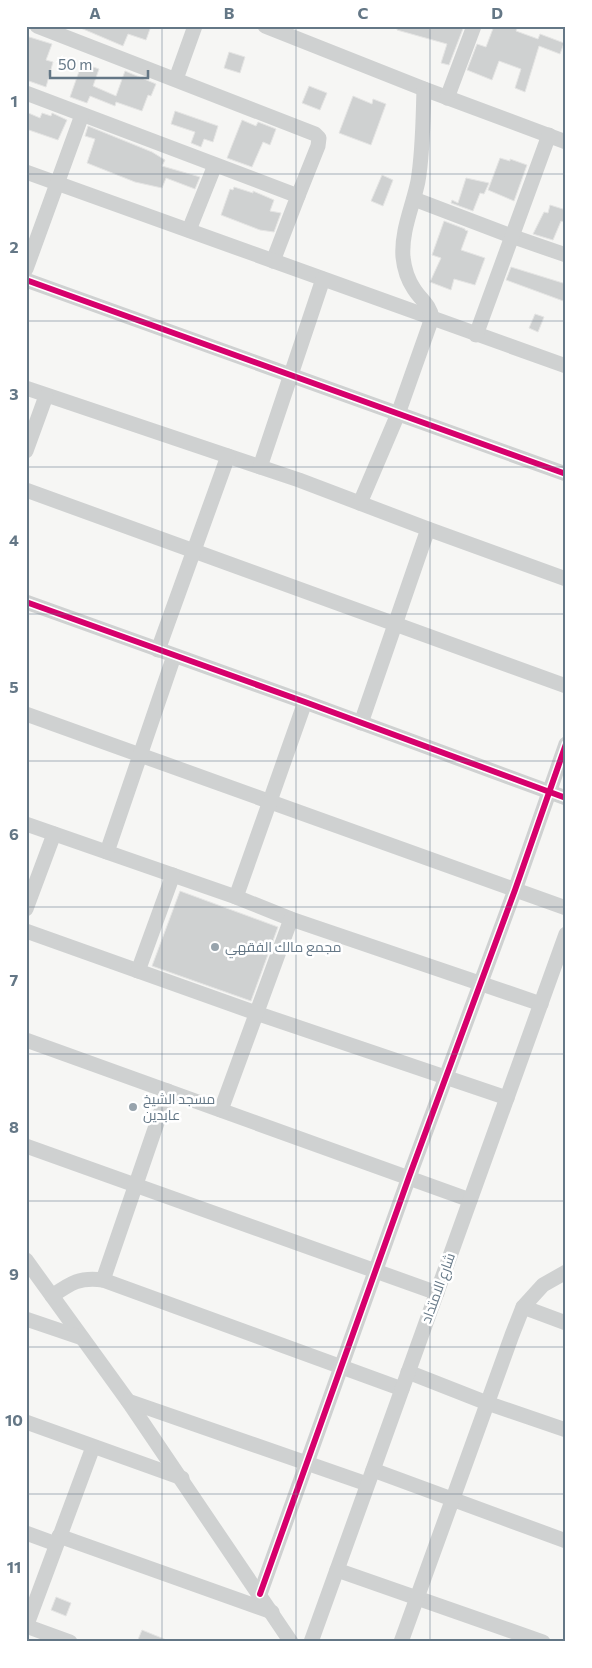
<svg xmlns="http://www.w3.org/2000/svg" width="592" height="1668" font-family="Commissioner,Cairo,sans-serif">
	<rect width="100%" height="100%" fill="#f6f6f4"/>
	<g fill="#cfd1d1" stroke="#e5e5e4">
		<polygon points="76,26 151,26 146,40 128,34 123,46"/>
		<polygon points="397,26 464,26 449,65 441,63 447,44 397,30"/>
		<polygon points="494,26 518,26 516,31 538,39 540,34 564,43 560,54 539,46 525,92 515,88 521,69 499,61 492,80 467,70 477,44 486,47"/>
		<polygon points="26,36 52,44 46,60 53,62 46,87 26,80"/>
		<polygon points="229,52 245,57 240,73 224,68"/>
		<polygon points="82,63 99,69 93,86 116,96 125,71 156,84 151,96 148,95 142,111 116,102 115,106 90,96 87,103 70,97"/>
		<polygon points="309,86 327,93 320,110 302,103"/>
		<polygon points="353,96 372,104 373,99 386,104 371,145 339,133"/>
		<polygon points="175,111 218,126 213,142 204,139 201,147 191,143 195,132 171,124"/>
		<polygon points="26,112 40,118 42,113 51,116 52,113 67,120 58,140 26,129"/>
		<polygon points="242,120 256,126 258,122 276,129 270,145 263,142 252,167 227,158"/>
		<polygon points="88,126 152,152 165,160 162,166 200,177 195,189 166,178 162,188 135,182 87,163 95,139 85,136"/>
		<polygon points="500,158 510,161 510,159 527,165 514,201 488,190"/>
		<polygon points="382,175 393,180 383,206 371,201"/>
		<polygon points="466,178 489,183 484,194 480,193 473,211 451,203 452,200 458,203"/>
		<polygon points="234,187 253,193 253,191 274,200 270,211 281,213 274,232 260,230 221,215 230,189 233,190"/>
		<polygon points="550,205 566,210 566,223 561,221 553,240 533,234 544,212 548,213"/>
		<polygon points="444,221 465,229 465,230 468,231 461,250 485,258 475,285 454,279 451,290 430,282 441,258 432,255"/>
		<polygon points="511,267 566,284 566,302 506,280"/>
		<polygon points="535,314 544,317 538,332 529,328"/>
		<polygon points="180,891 278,927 251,1001 152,966"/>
		<polygon points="56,1597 71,1603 66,1616 51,1610"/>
		<polygon points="142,1630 169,1641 169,1642 137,1642"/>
	</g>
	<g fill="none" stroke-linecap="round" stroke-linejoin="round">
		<g stroke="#cfd1d1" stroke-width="15">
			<polyline points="37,26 315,134 319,138 318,146 298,196"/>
			<polyline points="265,26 424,89 566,142"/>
			<polyline points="176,79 195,26"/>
			<polyline points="26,93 298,196 273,261"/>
			<polyline points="447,98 474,26"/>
			<polyline points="26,172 566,366"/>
			<polyline points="414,199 511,236 566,255"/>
			<polyline points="189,230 215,165"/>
			<polyline points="26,269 82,115"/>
			<polyline points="26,280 566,474"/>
			<polyline points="476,335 549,135"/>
			<polyline points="26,388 299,480 428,529 566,579"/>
			<polyline points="26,451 46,396"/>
			<polyline points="260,467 323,279"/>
			<polyline points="26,490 566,686"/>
			<path d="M360 503 398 414 432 318C430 305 421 300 414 289 408 280 404 267 403 257 401 231 413 206 418 181 423 151 423 120 424 89"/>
			<polyline points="26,602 305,702 566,798"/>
			<polyline points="158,650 228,456"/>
			<polyline points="26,714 566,908"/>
			<polyline points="361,723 428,529"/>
			<polyline points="26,824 236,897 291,919 541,1004"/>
			<polyline points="107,852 174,656"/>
			<polyline points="236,897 305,702"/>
			<polyline points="26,909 54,834"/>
			<polyline points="26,931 256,1013 507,1098"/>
			<polyline points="138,971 173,875"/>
			<polyline points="26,1040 470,1200"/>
			<polyline points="221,1110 291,919"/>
			<polyline points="26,1146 437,1293"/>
			<polyline points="26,1260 128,1401 291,1642"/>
			<polyline points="103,1280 402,1389"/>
			<path d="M52 1296C71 1283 79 1277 103 1280L168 1091"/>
			<polyline points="523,1307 566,1323"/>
			<polyline points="26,1319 82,1338"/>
			<polyline points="408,1372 487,1403 566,1430"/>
			<polyline points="128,1401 367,1484"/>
			<polyline points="26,1422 182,1478"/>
			<polyline points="373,1470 566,1541"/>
			<polyline points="26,1533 56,1544"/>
			<polyline points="59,1536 272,1612"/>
			<polyline points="337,1570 543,1642"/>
			<polyline points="260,1594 409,1177 515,890 566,744"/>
			<polyline points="26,1626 70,1642"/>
			<polyline points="26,1627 93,1447"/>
			<polyline points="311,1642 566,934"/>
			<polyline points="401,1642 512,1335 523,1307 543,1285 566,1272"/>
		</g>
		<g stroke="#fff" stroke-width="9">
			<g id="cycleway">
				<polyline points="26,280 566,474"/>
				<polyline points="26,602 305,702 566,798"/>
				<polyline points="260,1594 409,1177 515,890 566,744"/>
			</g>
		</g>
		<use href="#cycleway" stroke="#d6006c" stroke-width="6"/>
	</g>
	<path fill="none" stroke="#647786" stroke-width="1" stroke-opacity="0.55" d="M162 26V1642M296 26V1642M430 26V1642M26 174H566M26 321H566M26 467H566M26 614H566M26 761H566M26 907H566M26 1054H566M26 1201H566M26 1347H566M26 1494H566"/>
	<g fill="#97a3ac" stroke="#fff" stroke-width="2">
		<circle cx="215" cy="947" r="5"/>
		<circle cx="133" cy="1107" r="5"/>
	</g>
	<g text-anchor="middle" stroke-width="5" stroke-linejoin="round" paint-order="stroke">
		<g font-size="14" fill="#647786" stroke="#fff" text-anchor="start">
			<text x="225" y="952">مجمع مالك الفقهي</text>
			<text x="143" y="1104">مسجد الشيخ<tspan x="143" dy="16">عابدين</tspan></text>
		</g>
		<g font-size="14" fill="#647786" stroke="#fff">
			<text transform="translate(438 1288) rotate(-70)" y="5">شارع الامتداد</text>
		</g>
	</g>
	<rect width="592" height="1668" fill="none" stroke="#ffffff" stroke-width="55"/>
	<path d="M50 70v8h98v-8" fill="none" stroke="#647786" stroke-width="2.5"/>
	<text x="58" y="70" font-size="15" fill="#647786" stroke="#ffffff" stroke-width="4" paint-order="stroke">50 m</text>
	<rect x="28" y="28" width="536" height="1612" fill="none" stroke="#647786" stroke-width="2"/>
	<g font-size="16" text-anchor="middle" font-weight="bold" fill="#647786">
		<text x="95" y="19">A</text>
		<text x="229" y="19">B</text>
		<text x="363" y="19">C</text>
		<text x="497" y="19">D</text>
		<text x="14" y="107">1</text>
		<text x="14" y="253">2</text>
		<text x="14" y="400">3</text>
		<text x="14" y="546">4</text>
		<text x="14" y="693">5</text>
		<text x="14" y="840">6</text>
		<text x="14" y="986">7</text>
		<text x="14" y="1133">8</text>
		<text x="14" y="1280">9</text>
		<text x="14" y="1426">10</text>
		<text x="14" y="1573">11</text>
	</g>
</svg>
